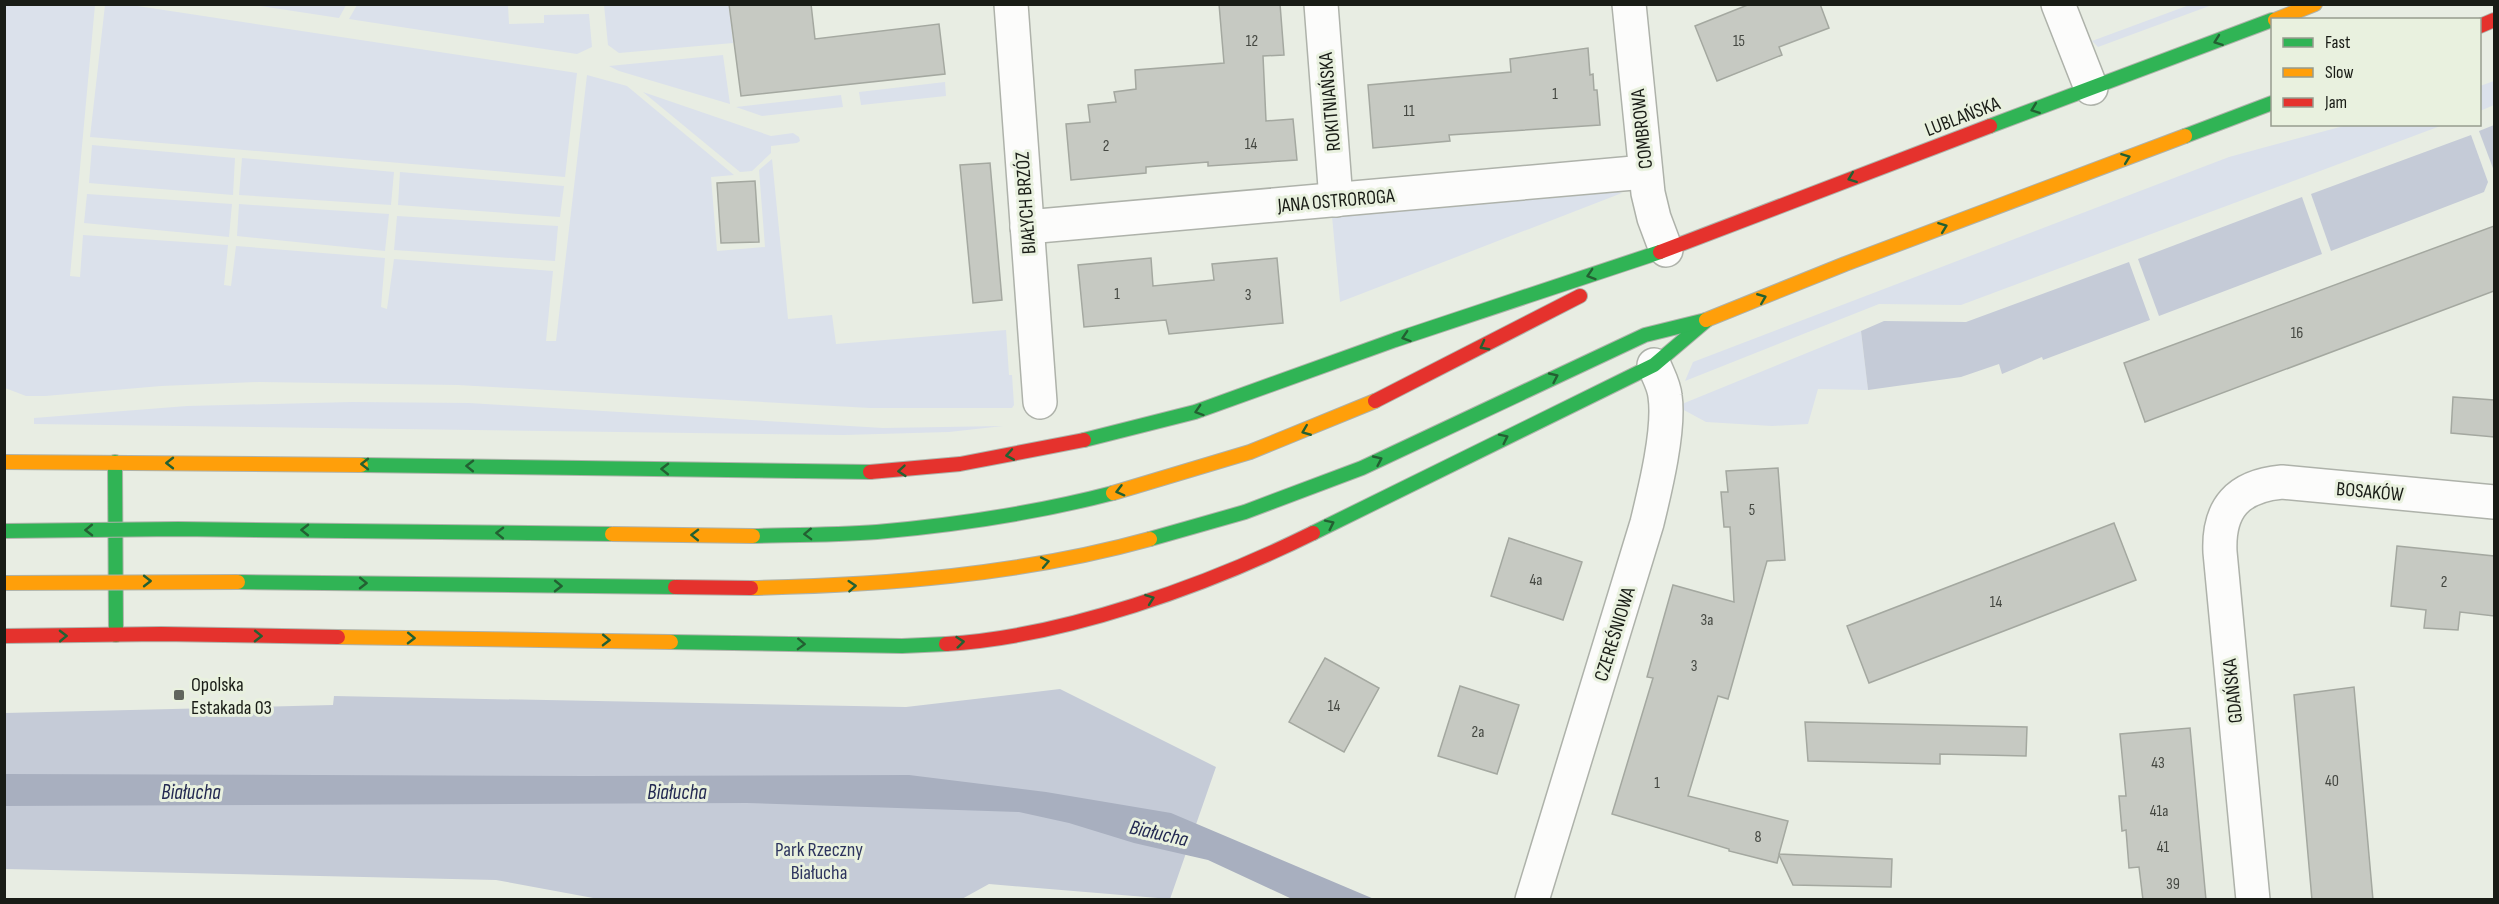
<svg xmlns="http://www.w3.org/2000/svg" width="2499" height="904" font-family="'Sofia Sans Condensed',sans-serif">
	<rect width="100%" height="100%" fill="#e8ede3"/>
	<g fill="#dbe1eb">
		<polygon points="2192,4 2212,5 2098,47 2092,41"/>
		<polygon points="4,5 95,5 70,276 80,277 83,235 228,245 224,285 231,286 236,246 385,258 381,307 387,309 394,259 553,271 546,341 556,341 587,75 627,86 734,175 711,177 717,251 765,247 759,170 772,159 788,319 832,315 836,344 1006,330 1009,375 1012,375 1014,405 1012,408 870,408 458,385 259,382 161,386 45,396 26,396 5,388"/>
		<polygon points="105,5 131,5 577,73 565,177 90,137"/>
		<polygon points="254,5 346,4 346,5 339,18"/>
		<polygon points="357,5 508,5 509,24 544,23 544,15 589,14 592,47 577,54 349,19"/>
		<polygon points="604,5 729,5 733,43 619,53 608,45"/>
		<polygon points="723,55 730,104 619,71 609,66"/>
		<polygon points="2494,81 2494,105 2480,111 2480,86"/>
		<polygon points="945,82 946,96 861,105 859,92"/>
		<polygon points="643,92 771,136 793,133 799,137 800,141 797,143 771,146 771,153 752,171 740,172"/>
		<polygon points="841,95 843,107 762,116 736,107"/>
		<polygon points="2351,124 2443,125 1961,305 1879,304 1685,381 1693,362 2229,157"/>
		<polygon points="92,145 235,158 233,195 89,183"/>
		<polygon points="242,158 394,172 391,205 239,195"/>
		<polygon points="400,172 564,186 560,217 398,205"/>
		<polygon points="1613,191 1622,193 1340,302 1332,216"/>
		<polygon points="87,194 232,204 229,237 84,223"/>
		<polygon points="239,204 389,214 385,251 237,236"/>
		<polygon points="397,216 558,226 555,261 394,250"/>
		<polygon points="1861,331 1868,390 1818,389 1808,424 1772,426 1706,422 1682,409 1682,404"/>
		<polygon points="352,402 469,403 883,428 1003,426 949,432 844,435 34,424 34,418 187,406"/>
	</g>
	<g fill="#c5cbd7">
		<polygon points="2494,125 2494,171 2479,131"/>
		<polygon points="2471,135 2488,182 2484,192 2331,251 2311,194"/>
		<polygon points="2302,197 2322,254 2159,316 2138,259"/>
		<polygon points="2129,262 2150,320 2043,360 2042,357 2002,374 1999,364 1961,377 1868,390 1861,331 1884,321 1966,322"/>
		<polygon points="1060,689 1216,767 1170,899 989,884 960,900 604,900 496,880 5,869 5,713 333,705 334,696 906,707"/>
	</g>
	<polygon fill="#a8afbf" points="4,774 585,776 909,775 1046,792 1171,813 1374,899 1292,899 1208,860 1134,843 1069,823 1019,812 747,803 5,806"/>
	<g fill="#c6c9c2" stroke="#a4a8a0" stroke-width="1.5">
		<polygon points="729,4 811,4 815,39 939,24 945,74 741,96"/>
		<polygon points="1219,4 1280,4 1284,55 1263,56 1266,121 1293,119 1297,160 1208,166 1208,162 1146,167 1146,173 1071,180 1066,124 1090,122 1088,105 1116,102 1114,92 1136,89 1135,70 1224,63"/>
		<polygon points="1750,4 1820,4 1829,28 1779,47 1782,55 1717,81 1695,26"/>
		<polygon points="1588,48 1590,75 1593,74 1594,90 1597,90 1600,125 1449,135 1450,141 1373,148 1368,85 1511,72 1510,59"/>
		<polygon points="990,163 1002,300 973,303 960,165"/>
		<polygon points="755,181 759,242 721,243 717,183"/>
		<polygon points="2494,226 2494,291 2145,422 2124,363"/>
		<polygon points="1151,258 1153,286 1214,280 1212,264 1277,258 1283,323 1169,334 1166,320 1084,327 1078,265"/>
		<polygon points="2453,397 2494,400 2494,437 2451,433"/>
		<polygon points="1778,468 1785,560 1767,561 1728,699 1718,696 1688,796 1788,821 1779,854 1892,859 1891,887 1793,885 1779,855 1777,863 1729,851 1729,849 1612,814 1653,678 1647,677 1673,585 1734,602 1730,527 1724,527 1721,492 1728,492 1726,471"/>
		<polygon points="2114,523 2136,580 1869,683 1847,626"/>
		<polygon points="1509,538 1582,562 1563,620 1491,596"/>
		<polygon points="2397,546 2494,556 2494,616 2460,612 2458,630 2424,628 2426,610 2391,606"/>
		<polygon points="1325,658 1379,688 1344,752 1289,722"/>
		<polygon points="1460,686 1519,705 1497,774 1438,756"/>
		<polygon points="2354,687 2373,900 2312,900 2294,695"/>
		<polygon points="1805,722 2027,727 2026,756 1940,754 1940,764 1808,761"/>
		<polygon points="2190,728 2206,900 2143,900 2139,867 2129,868 2126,830 2122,831 2119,796 2126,796 2120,734"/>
	</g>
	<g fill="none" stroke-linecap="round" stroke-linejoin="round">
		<g stroke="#aeb2aa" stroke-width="36">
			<g id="street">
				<polyline points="1011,4 1040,402"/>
				<polyline points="1321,4 1336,200"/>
				<polyline points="1629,4 1648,193 1654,218 1666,250"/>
				<polyline points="2058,4 2091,88"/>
				<polyline points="1027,227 1645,172"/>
				<path d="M1532 900 1647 523C1655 490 1670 429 1665 396 1664 385 1658 375 1654 365"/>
				<path d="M2253 900 2220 552C2218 508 2238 486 2282 482L2494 502"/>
			</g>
		</g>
		<g stroke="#aeb2aa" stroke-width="16">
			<g id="fast">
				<polyline points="1990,126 2272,20"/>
				<polyline points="2185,136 2272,103"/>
				<polyline points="1084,440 1195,412 1395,340 1660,252"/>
				<polyline points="115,462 116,635"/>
				<polyline points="361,465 870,472"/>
				<polyline points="1313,533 1654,365 1707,320"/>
				<path d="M753 536C794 535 836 535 877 532 956 525 1036 513 1113 493"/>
				<polyline points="1150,539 1245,512 1362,468 1645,335 1706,320"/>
				<polyline points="671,642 902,646 946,644"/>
			</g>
		</g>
		<g stroke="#aeb2aa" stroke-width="16">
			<g id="slow">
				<polyline points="2275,20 2315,4"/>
				<polyline points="1706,320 1845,264 2185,136"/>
				<polyline points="4,462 361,465"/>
				<polyline points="1113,493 1250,452 1375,401"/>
				<path d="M751 588C885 585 1020 575 1150 539"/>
				<polyline points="338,637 671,642"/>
			</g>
		</g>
		<g stroke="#aeb2aa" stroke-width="16">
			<g id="jam">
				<polyline points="2480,26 2494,20"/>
				<polyline points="1660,252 1990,126"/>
				<polyline points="1375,401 1580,296"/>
				<polyline points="870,472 960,464 1084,440"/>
				<polyline points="4,636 161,634 338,637"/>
				<path d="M946 644C1064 637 1208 585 1313 533"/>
			</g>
		</g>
		<use href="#street" stroke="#fcfcfb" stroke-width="33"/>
		<use href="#fast" stroke="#30b455" stroke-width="14"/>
		<use href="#slow" stroke="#ff9f0a" stroke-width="14"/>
		<use href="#jam" stroke="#e5322d" stroke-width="14"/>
		<g stroke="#aeb2aa" stroke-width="16" stroke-linecap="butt">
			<g id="fast-bridge">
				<polyline points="4,531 178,529 612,534"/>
				<polyline points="238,582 675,587"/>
			</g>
		</g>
		<g stroke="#aeb2aa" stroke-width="16" stroke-linecap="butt">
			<g id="slow-bridge">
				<polyline points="612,534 753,536"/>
				<polyline points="4,583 238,582"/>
			</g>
		</g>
		<g stroke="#aeb2aa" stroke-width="16" stroke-linecap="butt">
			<polyline id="jam-bridge" points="675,587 751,588"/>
		</g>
		<use href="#fast-bridge" stroke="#30b455" stroke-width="14"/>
		<use href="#slow-bridge" stroke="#ff9f0a" stroke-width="14"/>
		<use href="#jam-bridge" stroke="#e5322d" stroke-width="14"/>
	</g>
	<defs><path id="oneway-chevron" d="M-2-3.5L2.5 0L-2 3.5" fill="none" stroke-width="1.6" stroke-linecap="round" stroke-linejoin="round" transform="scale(1.5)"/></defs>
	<g stroke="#236032">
		<use href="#oneway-chevron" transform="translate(2218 41) rotate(160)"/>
		<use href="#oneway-chevron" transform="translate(2035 109) rotate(159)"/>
		<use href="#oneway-chevron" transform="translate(2126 158) rotate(-21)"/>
		<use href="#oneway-chevron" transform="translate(1852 178) rotate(159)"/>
		<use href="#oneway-chevron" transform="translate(1943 227) rotate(-21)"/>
		<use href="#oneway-chevron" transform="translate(1591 275) rotate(162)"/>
		<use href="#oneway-chevron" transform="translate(1762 298) rotate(-22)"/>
		<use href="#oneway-chevron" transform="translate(1406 337) rotate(162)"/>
		<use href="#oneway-chevron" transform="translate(1484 346) rotate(152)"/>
		<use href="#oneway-chevron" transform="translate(1554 377) rotate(-25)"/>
		<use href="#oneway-chevron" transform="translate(1199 411) rotate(162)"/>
		<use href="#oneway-chevron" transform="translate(1306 431) rotate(158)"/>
		<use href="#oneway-chevron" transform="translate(1504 438) rotate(-26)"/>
		<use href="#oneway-chevron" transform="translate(1010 455) rotate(170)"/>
		<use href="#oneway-chevron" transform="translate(1378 460) rotate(-25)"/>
		<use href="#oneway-chevron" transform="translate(170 463) rotate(-180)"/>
		<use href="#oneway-chevron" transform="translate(365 464) rotate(-180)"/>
		<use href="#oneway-chevron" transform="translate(470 466) rotate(-179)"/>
		<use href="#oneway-chevron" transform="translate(665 469) rotate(-179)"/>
		<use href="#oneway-chevron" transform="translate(902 471) rotate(175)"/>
		<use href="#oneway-chevron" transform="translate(1120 491) rotate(165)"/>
		<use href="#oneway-chevron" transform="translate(1330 524) rotate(-26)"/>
		<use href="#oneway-chevron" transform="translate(89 530) rotate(179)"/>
		<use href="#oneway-chevron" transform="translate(305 530) rotate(-179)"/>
		<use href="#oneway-chevron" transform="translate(500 533) rotate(-179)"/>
		<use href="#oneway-chevron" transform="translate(808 534) rotate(178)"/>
		<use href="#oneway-chevron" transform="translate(695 535) rotate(-179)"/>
		<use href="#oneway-chevron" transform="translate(1045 562) rotate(-11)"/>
		<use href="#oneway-chevron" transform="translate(147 581)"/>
		<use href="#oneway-chevron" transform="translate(363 583) rotate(1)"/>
		<use href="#oneway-chevron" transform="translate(558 586) rotate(1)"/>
		<use href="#oneway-chevron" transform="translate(852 586) rotate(-4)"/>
		<use href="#oneway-chevron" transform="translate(1150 599) rotate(-20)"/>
		<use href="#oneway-chevron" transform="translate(63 636) rotate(-1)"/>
		<use href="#oneway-chevron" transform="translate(258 636) rotate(1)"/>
		<use href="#oneway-chevron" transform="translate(411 638) rotate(1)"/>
		<use href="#oneway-chevron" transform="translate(606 640) rotate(1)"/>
		<use href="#oneway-chevron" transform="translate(960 642) rotate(-6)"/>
		<use href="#oneway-chevron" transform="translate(801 644) rotate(2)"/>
	</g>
	<rect fill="#61655e" stroke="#e9f1df" stroke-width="2" x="173" y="689" width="12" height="12" rx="3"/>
	<g text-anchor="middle" stroke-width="6" stroke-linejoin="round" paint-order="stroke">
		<g font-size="16" fill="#444741">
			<text x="1252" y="46">12</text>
			<text x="1739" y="46">15</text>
			<text x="1555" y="99">1</text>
			<text x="1409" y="116">11</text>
			<text x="1251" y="149">14</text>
			<text x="1106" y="151">2</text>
			<text x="1117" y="299">1</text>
			<text x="1248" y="300">3</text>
			<text x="2297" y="338">16</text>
			<text x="1752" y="515">5</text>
			<text x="1536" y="585">4a</text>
			<text x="2444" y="587">2</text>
			<text x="1996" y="607">14</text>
			<text x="1707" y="625">3a</text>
			<text x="1694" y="671">3</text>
			<text x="1334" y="711">14</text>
			<text x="1478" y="737">2a</text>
			<text x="2158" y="768">43</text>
			<text x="2332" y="786">40</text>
			<text x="1657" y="788">1</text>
			<text x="2159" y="816">41a</text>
			<text x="1758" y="842">8</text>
			<text x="2163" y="852">41</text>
			<text x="2173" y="889">39</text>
		</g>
		<g font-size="20" fill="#191c16" stroke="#e9f1df">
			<text transform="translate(1329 102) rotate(-95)" y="7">ROKITNIAŃSKA</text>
			<text transform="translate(1962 116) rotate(-21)" y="7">LUBLAŃSKA</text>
			<text transform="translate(1641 129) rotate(-96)" y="7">COMBROWA</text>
			<text transform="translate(1336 200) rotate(-5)" y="7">JANA OSTROROGA</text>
			<text transform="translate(1025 203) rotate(-94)" y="7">BIAŁYCH BRZÓZ</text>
			<text transform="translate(2370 491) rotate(5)" y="7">BOSAKÓW</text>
			<text transform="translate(1614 634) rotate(-73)" y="7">CZEREŚNIOWA</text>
			<text transform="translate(2232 691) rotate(-96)" y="7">GDAŃSKA</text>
		</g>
		<g font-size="20" fill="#191c16" stroke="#e9f1df" text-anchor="start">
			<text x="191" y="691">Opolska<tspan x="191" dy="23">Estakada 03</tspan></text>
		</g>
		<g font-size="20" fill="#2e355e" stroke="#e9f1df">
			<text x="819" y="856">Park Rzeczny<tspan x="819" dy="23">Białucha</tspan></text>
		</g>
		<g font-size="21" font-style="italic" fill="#232951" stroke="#e9f1df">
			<text x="191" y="799">Białucha</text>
			<text x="677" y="799">Białucha</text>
			<text transform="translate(1159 833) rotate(13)" y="7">Białucha</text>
		</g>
	</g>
	<rect width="2499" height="904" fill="none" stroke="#191c16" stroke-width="12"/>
	<rect x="2271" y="18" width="210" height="108" fill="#e9f1df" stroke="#969c8f" stroke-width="1.5"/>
	<rect x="2283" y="38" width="30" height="9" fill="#30b455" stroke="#969c8f" stroke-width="1.5"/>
	<text x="2325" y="48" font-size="18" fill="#191c16">Fast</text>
	<rect x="2283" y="68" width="30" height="9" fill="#ff9f0a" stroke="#969c8f" stroke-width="1.5"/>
	<text x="2325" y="78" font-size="18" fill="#191c16">Slow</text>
	<rect x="2283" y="98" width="30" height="9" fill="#e5322d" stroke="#969c8f" stroke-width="1.5"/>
	<text x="2325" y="108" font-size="18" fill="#191c16">Jam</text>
</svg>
